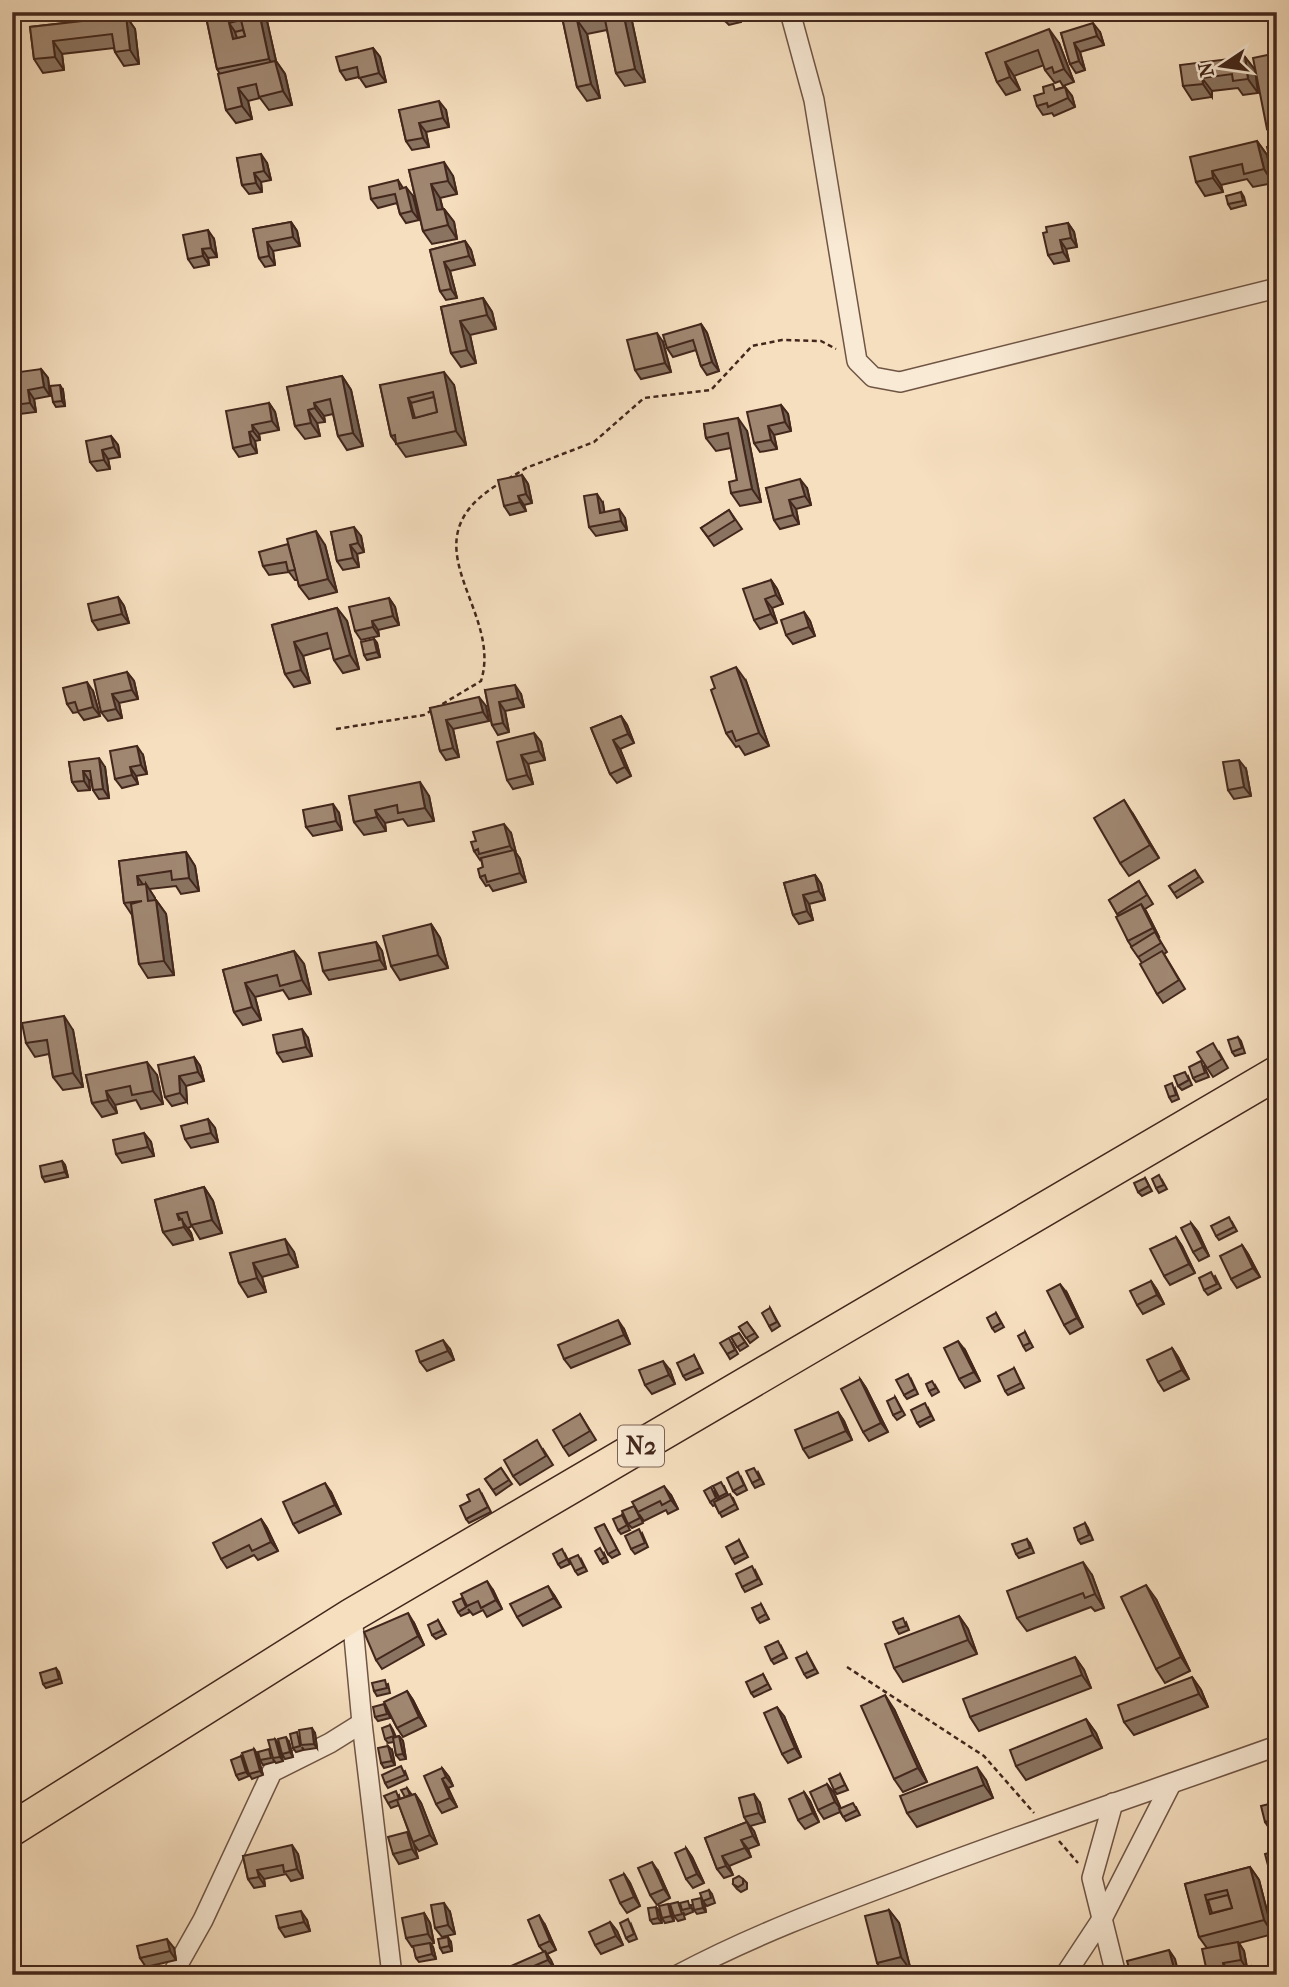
<svg xmlns="http://www.w3.org/2000/svg" width="1289" height="1987" font-family="'IM FELL French Canon',serif">
	<rect width="100%" height="100%" fill="#f6dfbf"/>
	<filter id="stains"><feTurbulence type="fractalNoise" baseFrequency=".00286" numOctaves="4"/><feColorMatrix values="0 0 0 0 .2 0 0 0 0 .09 0 0 0 0 .02 0 0 0 .5 -.17"/></filter>
	<radialGradient id="worn" r=".72"><stop offset=".6" stop-color="#630" stop-opacity="0"/><stop offset="1" stop-color="#630" stop-opacity=".3"/></radialGradient>
	<g fill="none" stroke-linecap="round" stroke-linejoin="round">
		<g stroke="#705545" stroke-width="22">
			<g id="minor">
				<polyline points="790,12 814,100 857,361 873,377 900,382 1277,288"/>
				<polyline points="352,1615 362,1723 392,1975"/>
				<polyline points="1113,1803 1092,1878 1116,1975"/>
				<polyline points="172,1975 203,1920 272,1772 330,1743 362,1723"/>
				<path d="M678 1975C753 1935 829 1907 907 1878 1030 1831 1154 1790 1277 1746"/>
				<polyline points="1065,1975 1102,1919 1171,1784"/>
			</g>
		</g>
		<g stroke="#43271c" stroke-width="36">
			<polyline id="trunk" points="12,1829 352,1615 1277,1073"/>
		</g>
		<g stroke="#43271c" stroke-width="2.5" stroke-dasharray="5 3.5" stroke-linecap="butt">
			<polyline points="508,479 526,468 594,442 644,398 711,390 752,346 782,340 821,341 836,349"/>
			<path d="M336 729 424 715 481 681C504 608 400 541 502 482"/>
			<polyline points="847,1667 984,1756 1034,1813"/>
			<polyline points="1059,1841 1078,1863"/>
		</g>
		<use href="#minor" stroke="#f9ead5" stroke-width="19"/>
		<use href="#trunk" stroke="#f6dfbf" stroke-width="33"/>
	</g>
	<g fill="#8a7461" stroke="#43271c" stroke-width="2">
		<polygon points="205,12 265,12 276,61 285,74 292,105 269,110 260,98 248,101 252,119 236,123 226,110 220,74 217,69"/>
		<polygon points="561,12 630,12 645,82 625,86 616,73 607,30 587,34 600,98 587,101 577,87"/>
		<polygon points="703,12 722,12 722,15 707,18"/>
		<polygon points="739,12 741,22 729,25 725,21"/>
		<polygon points="126,16 135,29 139,64 124,66 115,52 114,48 62,54 64,70 43,73 34,59 30,27"/>
		<polygon points="1100,32 1104,45 1080,52 1085,70 1076,73 1070,64 1061,33"/>
		<polygon points="1059,43 1074,82 1063,86 1060,81 1055,83 1045,70 1044,65 1014,76 1020,90 1006,95 997,82 986,53"/>
		<polygon points="373,48 380,57 386,82 366,87 359,77 346,80 340,71"/>
		<polygon points="1277,53 1277,143 1276,143 1267,129"/>
		<polygon points="1245,57 1255,70 1258,93 1243,95 1238,88 1212,91 1212,97 1192,100 1183,86"/>
		<polygon points="1065,87 1072,96 1075,107 1054,116 1052,113 1043,115 1037,106 1057,89"/>
		<polygon points="12,105 15,109 18,127 12,128"/>
		<polygon points="399,110 446,110 449,127 426,132 429,147 412,150 406,141"/>
		<polygon points="1257,141 1267,155 1273,183 1253,187 1247,179 1221,185 1223,192 1205,196 1196,182"/>
		<polygon points="1277,144 1277,173 1271,165"/>
		<polygon points="237,158 267,163 271,180 261,182 262,192 249,194 242,185"/>
		<polygon points="409,170 453,176 457,194 440,198 443,209 444,209 454,222 457,239 432,244 423,231"/>
		<polygon points="398,180 403,188 413,196 419,220 406,223 400,214 397,203 378,208 371,199"/>
		<polygon points="1241,192 1244,197 1246,205 1231,209 1228,204"/>
		<polygon points="291,222 297,231 300,246 273,251 275,265 265,267 259,258 253,229"/>
		<polygon points="1068,223 1074,232 1077,247 1066,249 1069,261 1054,264 1048,255 1047,232"/>
		<polygon points="214,239 217,257 208,258 209,265 194,268 188,259"/>
		<polygon points="465,241 471,250 475,265 450,271 457,298 446,300 440,291 430,250"/>
		<polygon points="483,298 492,312 496,329 470,335 476,363 461,367 451,353 441,307"/>
		<polygon points="701,324 707,333 719,371 707,375 701,366 696,350 673,357 667,348"/>
		<polygon points="663,342 671,372 641,379 635,370"/>
		<polygon points="41,369 48,378 50,396 34,399 36,412 20,414 14,405"/>
		<polygon points="342,376 351,390 363,446 347,450 338,436 333,414 324,416 325,422 317,423 320,436 305,439 295,426 287,387"/>
		<polygon points="380,385 454,385 466,445 406,457 391,436"/>
		<polygon points="63,390 65,406 56,407 53,402"/>
		<polygon points="269,403 275,412 279,430 259,434 260,440 255,441 257,453 239,457 233,448"/>
		<polygon points="781,405 788,414 791,431 774,435 777,449 760,452 754,443"/>
		<polygon points="704,424 747,431 761,502 740,506 731,493 737,480 731,448 716,451 706,438"/>
		<polygon points="111,436 118,445 120,457 108,459 110,469 97,471 90,462"/>
		<polygon points="522,475 528,484 532,503 524,505 526,511 510,515 504,506"/>
		<polygon points="766,488 807,488 811,505 796,509 799,524 780,529 774,520"/>
		<polygon points="603,503 604,512 625,518 627,530 596,536 589,527"/>
		<polygon points="729,510 742,529 714,546 701,528"/>
		<polygon points="331,532 361,536 364,552 357,554 359,567 343,570 337,561"/>
		<polygon points="325,545 337,592 309,599 299,586 298,580 295,580 289,572 269,575 263,566"/>
		<polygon points="771,580 777,589 783,604 772,608 777,623 760,629 754,620"/>
		<polygon points="118,597 124,606 129,623 98,630 92,621"/>
		<polygon points="389,598 395,607 399,625 378,630 379,636 361,640 355,631"/>
		<polygon points="337,608 347,621 359,669 343,673 334,660 331,648 303,656 310,683 294,687 285,674 272,625"/>
		<polygon points="804,612 810,621 815,636 793,644 786,635"/>
		<polygon points="374,639 377,643 380,657 367,660 364,655"/>
		<polygon points="127,672 134,681 138,699 119,703 122,718 108,721 101,712"/>
		<polygon points="746,681 769,746 745,755 739,746 736,747 726,733"/>
		<polygon points="485,690 521,694 524,707 505,711 509,732 498,735 492,725"/>
		<polygon points="93,691 100,716 84,720 78,712 73,713 67,704"/>
		<polygon points="486,706 489,721 453,729 459,757 446,760 440,751 430,708"/>
		<polygon points="621,716 627,725 634,743 620,749 631,776 617,783 610,774 591,728"/>
		<polygon points="534,733 541,742 545,760 528,764 533,784 513,789 507,780"/>
		<polygon points="143,755 147,774 136,776 138,784 122,788 115,779"/>
		<polygon points="69,762 105,767 109,798 99,799 93,790 91,780 89,780 90,790 78,791 72,782"/>
		<polygon points="1246,769 1251,796 1234,799 1228,790"/>
		<polygon points="349,796 429,796 434,821 408,826 403,819 385,823 386,831 364,835 354,822"/>
		<polygon points="339,813 342,830 313,836 306,827"/>
		<polygon points="1133,814 1159,858 1129,876 1120,863"/>
		<polygon points="511,833 516,853 520,859 526,882 493,891 489,885 486,886 480,877 483,867 481,859 480,860 474,851"/>
		<polygon points="186,852 195,866 199,891 181,894 176,886 149,889 155,898 155,900 156,900 166,914 174,975 148,978 139,964 132,915 124,903 119,861"/>
		<polygon points="1195,870 1203,882 1177,898 1169,886"/>
		<polygon points="815,875 821,884 825,900 809,904 813,920 799,924 793,915 784,883"/>
		<polygon points="1139,881 1153,904 1145,909 1159,937 1158,937 1167,952 1164,954 1185,989 1163,1003 1157,994 1142,963 1128,941 1118,915 1109,900"/>
		<polygon points="431,924 440,938 448,968 400,980 391,966"/>
		<polygon points="376,942 382,951 386,969 329,980 323,971"/>
		<polygon points="294,951 304,964 311,994 289,999 283,990 255,997 261,1020 243,1025 234,1012 223,970"/>
		<polygon points="73,1030 83,1087 63,1090 53,1077 49,1054 35,1057 26,1043"/>
		<polygon points="1238,1037 1241,1041 1245,1053 1235,1056 1232,1052"/>
		<polygon points="308,1038 312,1056 283,1062 277,1053"/>
		<polygon points="1219,1052 1228,1068 1213,1077 1207,1068"/>
		<polygon points="194,1057 200,1066 204,1081 186,1086 187,1102 172,1106 165,1097"/>
		<polygon points="1204,1066 1209,1077 1196,1082 1193,1078"/>
		<polygon points="86,1075 157,1075 163,1104 141,1109 136,1100 115,1105 117,1113 102,1117 92,1103"/>
		<polygon points="1188,1076 1192,1085 1182,1090 1178,1086"/>
		<polygon points="1175,1088 1179,1099 1172,1102 1169,1097"/>
		<polygon points="208,1119 215,1128 218,1142 191,1148 185,1139"/>
		<polygon points="144,1133 151,1142 154,1156 122,1163 116,1154"/>
		<polygon points="62,1161 65,1165 68,1177 45,1182 42,1177"/>
		<polygon points="1145,1178 1152,1191 1142,1196 1138,1192"/>
		<polygon points="1162,1180 1167,1189 1159,1193 1156,1188"/>
		<polygon points="204,1187 213,1201 222,1233 200,1239 192,1226 188,1228 191,1233 193,1240 173,1245 163,1232 155,1200"/>
		<polygon points="1232,1222 1237,1231 1219,1240 1216,1236"/>
		<polygon points="1191,1223 1198,1232 1209,1256 1199,1261 1193,1252"/>
		<polygon points="1176,1237 1182,1246 1195,1273 1170,1285 1164,1276"/>
		<polygon points="1242,1245 1248,1254 1260,1277 1237,1288 1231,1279"/>
		<polygon points="294,1252 298,1267 262,1277 266,1292 248,1297 239,1283 230,1253"/>
		<polygon points="1215,1276 1221,1288 1208,1295 1204,1290"/>
		<polygon points="1151,1281 1157,1290 1164,1304 1143,1314 1137,1305"/>
		<polygon points="1067,1293 1083,1327 1070,1334 1064,1325"/>
		<polygon points="770,1308 780,1326 772,1331 769,1326"/>
		<polygon points="996,1313 1004,1327 995,1332 992,1328"/>
		<polygon points="747,1322 758,1337 750,1343 739,1327"/>
		<polygon points="624,1329 630,1344 571,1368 564,1359"/>
		<polygon points="1025,1332 1033,1347 1026,1351 1023,1346"/>
		<polygon points="739,1333 748,1346 740,1351 731,1337"/>
		<polygon points="732,1343 738,1354 730,1359 727,1354"/>
		<polygon points="1172,1348 1178,1357 1189,1379 1164,1391 1158,1382"/>
		<polygon points="450,1349 454,1360 427,1371 420,1362"/>
		<polygon points="965,1350 980,1381 965,1388 959,1379"/>
		<polygon points="694,1355 703,1373 686,1380 683,1376"/>
		<polygon points="1014,1368 1024,1388 1008,1395 1005,1391"/>
		<polygon points="670,1370 675,1384 652,1394 645,1385"/>
		<polygon points="860,1379 866,1388 888,1432 869,1441 863,1432"/>
		<polygon points="911,1379 918,1394 907,1399 904,1395"/>
		<polygon points="935,1385 939,1392 932,1396 929,1391"/>
		<polygon points="895,1397 905,1415 897,1420 893,1415"/>
		<polygon points="928,1408 934,1420 920,1427 917,1423"/>
		<polygon points="838,1412 844,1421 852,1440 809,1458 803,1449"/>
		<polygon points="580,1414 596,1440 569,1456 563,1447"/>
		<polygon points="543,1449 553,1465 520,1485 513,1476"/>
		<polygon points="501,1468 512,1484 496,1495 485,1479"/>
		<polygon points="758,1472 764,1484 755,1488 752,1483"/>
		<polygon points="741,1477 747,1490 737,1495 733,1491"/>
		<polygon points="713,1486 724,1486 728,1495 733,1498 738,1509 722,1517 715,1505 713,1506 710,1502 714,1492 718,1500 720,1499"/>
		<polygon points="331,1492 341,1514 299,1533 293,1524"/>
		<polygon points="482,1494 491,1512 469,1523 466,1519"/>
		<polygon points="671,1495 678,1509 668,1514 666,1510 644,1521 639,1514 643,1523 632,1528 628,1524 634,1506"/>
		<polygon points="622,1515 630,1530 621,1534 618,1530"/>
		<polygon points="261,1519 267,1528 278,1551 258,1560 254,1555 227,1568 221,1559"/>
		<polygon points="1085,1523 1088,1528 1093,1540 1081,1544 1078,1540"/>
		<polygon points="604,1524 620,1554 612,1558 608,1554"/>
		<polygon points="642,1533 648,1547 635,1554 631,1549"/>
		<polygon points="1027,1539 1030,1543 1034,1553 1019,1558 1016,1554"/>
		<polygon points="739,1540 748,1557 735,1564 732,1559"/>
		<polygon points="604,1553 608,1562 603,1564 600,1560"/>
		<polygon points="565,1554 570,1564 561,1568 558,1564"/>
		<polygon points="581,1559 587,1571 578,1575 575,1571"/>
		<polygon points="755,1570 762,1584 745,1592 742,1587"/>
		<polygon points="1092,1575 1104,1608 1095,1611 1091,1607 1027,1631 1017,1618"/>
		<polygon points="493,1590 502,1609 487,1617 483,1610 473,1615 468,1609 470,1612 461,1616 458,1612"/>
		<polygon points="554,1595 561,1607 523,1626 517,1617"/>
		<polygon points="1156,1599 1190,1671 1165,1683 1156,1669"/>
		<polygon points="761,1604 769,1619 760,1623 757,1619"/>
		<polygon points="959,1616 968,1629 977,1654 903,1682 894,1668"/>
		<polygon points="438,1620 446,1634 436,1639 432,1635"/>
		<polygon points="906,1622 909,1630 899,1634 896,1629"/>
		<polygon points="414,1623 424,1645 382,1669 376,1660"/>
		<polygon points="781,1646 787,1658 774,1664 771,1660"/>
		<polygon points="807,1653 818,1673 807,1678 804,1674"/>
		<polygon points="1075,1657 1084,1670 1091,1688 979,1731 970,1717"/>
		<polygon points="56,1668 59,1672 62,1683 46,1688 43,1684"/>
		<polygon points="763,1674 771,1689 754,1697 751,1693"/>
		<polygon points="1192,1677 1201,1690 1208,1707 1134,1735 1124,1722"/>
		<polygon points="388,1684 390,1693 377,1696 374,1691"/>
		<polygon points="407,1691 413,1700 426,1726 403,1737 397,1728 387,1709 390,1718 378,1721 375,1717"/>
		<polygon points="894,1709 927,1782 903,1792 894,1779"/>
		<polygon points="784,1716 801,1757 788,1763 782,1754"/>
		<polygon points="1086,1719 1096,1733 1102,1748 1026,1780 1016,1766"/>
		<polygon points="390,1725 393,1730 396,1737 399,1736 403,1741 406,1759 400,1760 396,1755 394,1742 388,1743 385,1739"/>
		<polygon points="315,1733 317,1748 304,1750 302,1747 303,1750 296,1752 293,1748 300,1737"/>
		<polygon points="275,1739 278,1743 283,1761 276,1763 273,1759 274,1762 263,1765 260,1760 272,1753"/>
		<polygon points="289,1742 293,1757 285,1759 282,1754"/>
		<polygon points="254,1749 257,1754 263,1775 252,1779 249,1774"/>
		<polygon points="392,1750 395,1765 384,1768 381,1763"/>
		<polygon points="241,1756 244,1761 249,1776 239,1780 236,1775"/>
		<polygon points="442,1768 449,1777 453,1786 448,1788 457,1807 442,1813 436,1804"/>
		<polygon points="405,1771 408,1779 388,1788 385,1783"/>
		<polygon points="840,1774 848,1790 837,1794 834,1790"/>
		<polygon points="986,1780 993,1798 917,1827 907,1813"/>
		<polygon points="827,1784 834,1793 841,1809 856,1807 860,1815 846,1821 840,1812 824,1819 818,1810"/>
		<polygon points="407,1788 412,1795 415,1794 421,1803 437,1844 419,1851 414,1844 418,1858 399,1864 393,1854 411,1838 399,1805 391,1808 388,1803 399,1795 400,1799 405,1797"/>
		<polygon points="804,1792 810,1801 819,1822 805,1829 798,1820"/>
		<polygon points="1277,1802 1277,1830 1271,1831 1265,1822"/>
		<polygon points="760,1803 765,1822 750,1826 754,1831 759,1845 748,1849 751,1857 729,1866 733,1875 724,1878 717,1869 705,1838 747,1822 744,1817"/>
		<polygon points="686,1848 692,1857 704,1883 693,1888 686,1879"/>
		<polygon points="298,1854 303,1878 291,1881 286,1874 264,1879 265,1886 254,1888 248,1879 243,1856"/>
		<polygon points="1250,1867 1259,1880 1273,1934 1239,1943 1244,1951 1247,1967 1254,1971 1244,1969 1230,1972 1230,1975 1209,1975 1207,1972 1207,1948 1199,1937 1185,1884"/>
		<polygon points="658,1871 670,1898 657,1905 650,1895"/>
		<polygon points="624,1874 630,1883 640,1906 627,1913 620,1903"/>
		<polygon points="743,1879 747,1883 747,1889 741,1892 737,1889 733,1884"/>
		<polygon points="709,1890 712,1894 715,1903 707,1906 704,1903 706,1912 697,1914 694,1910 701,1898 703,1901"/>
		<polygon points="681,1905 691,1905 693,1912 685,1915 683,1912 685,1919 678,1921 674,1916"/>
		<polygon points="656,1907 659,1911 662,1923 653,1924 650,1920"/>
		<polygon points="671,1908 674,1921 665,1923 662,1918"/>
		<polygon points="889,1910 899,1923 911,1971 894,1975 885,1975 877,1963"/>
		<polygon points="450,1912 455,1934 442,1937 435,1928"/>
		<polygon points="424,1913 430,1923 434,1943 431,1944 433,1947 436,1959 419,1962 416,1958 414,1947 412,1947 406,1938"/>
		<polygon points="307,1920 310,1931 285,1937 279,1928"/>
		<polygon points="610,1922 617,1931 623,1945 601,1954 595,1945"/>
		<polygon points="631,1924 637,1939 629,1942 626,1938"/>
		<polygon points="545,1925 556,1950 547,1954 555,1969 541,1975 513,1975 544,1952 539,1946"/>
		<polygon points="451,1942 452,1951 443,1953 440,1948"/>
		<polygon points="174,1948 176,1960 146,1967 140,1958"/>
	</g>
	<g fill="#705e4f" stroke="#43271c" stroke-width="2">
		<polygon points="259,12 265,12 276,61 285,74 292,105 283,91 278,72 269,59"/>
		<polygon points="623,12 630,12 645,82 635,69"/>
		<polygon points="126,16 135,29 139,64 130,50"/>
		<polygon points="577,20 587,34 600,98 591,84"/>
		<polygon points="229,23 238,36 241,48 233,39"/>
		<polygon points="1093,23 1100,32 1104,45 1097,36"/>
		<polygon points="1049,29 1059,43 1074,82 1064,69"/>
		<polygon points="53,41 62,54 64,70 55,57"/>
		<polygon points="1074,43 1080,52 1085,70 1079,61"/>
		<polygon points="373,48 380,57 386,82 379,73"/>
		<polygon points="1245,57 1255,70 1258,93 1248,79"/>
		<polygon points="1005,62 1014,76 1020,90 1010,77"/>
		<polygon points="1202,78 1212,91 1212,97 1203,84"/>
		<polygon points="1065,87 1072,96 1075,107 1068,98"/>
		<polygon points="238,88 248,101 252,119 242,106"/>
		<polygon points="439,101 446,110 449,127 443,118"/>
		<polygon points="12,105 15,109 18,127 12,119"/>
		<polygon points="419,123 426,132 429,147 423,138"/>
		<polygon points="1257,141 1267,155 1273,183 1264,169"/>
		<polygon points="261,154 267,163 271,180 264,171"/>
		<polygon points="444,162 453,176 457,194 448,181"/>
		<polygon points="1212,171 1221,185 1223,192 1213,178"/>
		<polygon points="254,173 261,182 262,192 256,183"/>
		<polygon points="431,184 440,198 446,224 437,210"/>
		<polygon points="406,187 413,196 419,220 412,211"/>
		<polygon points="444,209 454,222 457,239 448,225"/>
		<polygon points="291,222 297,231 300,246 293,237"/>
		<polygon points="1068,223 1074,232 1077,247 1071,238"/>
		<polygon points="208,230 214,239 217,257 211,248"/>
		<polygon points="1060,240 1066,249 1069,261 1063,252"/>
		<polygon points="465,241 471,250 475,265 469,256"/>
		<polygon points="267,242 273,251 275,265 269,256"/>
		<polygon points="202,249 208,258 209,265 203,256"/>
		<polygon points="444,262 450,271 457,298 451,289"/>
		<polygon points="483,298 492,312 496,329 487,315"/>
		<polygon points="460,321 470,335 476,363 467,350"/>
		<polygon points="701,324 707,333 719,371 712,362"/>
		<polygon points="657,333 663,342 671,372 665,363"/>
		<polygon points="41,369 48,378 50,396 44,387"/>
		<polygon points="444,372 454,385 466,445 456,431"/>
		<polygon points="342,376 351,390 363,446 353,433"/>
		<polygon points="60,385 63,390 65,406 62,401"/>
		<polygon points="28,390 34,399 36,412 30,403"/>
		<polygon points="408,398 418,412 420,422 413,418"/>
		<polygon points="269,403 275,412 279,430 272,421"/>
		<polygon points="314,403 324,416 325,422 315,408"/>
		<polygon points="781,405 788,414 791,431 785,422"/>
		<polygon points="308,410 317,423 320,436 311,423"/>
		<polygon points="738,418 747,431 761,502 752,489"/>
		<polygon points="252,425 259,434 260,440 253,431"/>
		<polygon points="768,426 774,435 777,449 771,440"/>
		<polygon points="249,432 255,441 257,453 251,444"/>
		<polygon points="111,436 118,445 120,457 114,447"/>
		<polygon points="102,450 108,459 110,469 104,460"/>
		<polygon points="522,475 528,484 532,503 526,494"/>
		<polygon points="800,479 807,488 811,505 805,496"/>
		<polygon points="597,494 603,503 606,522 600,513"/>
		<polygon points="518,496 524,505 526,511 520,502"/>
		<polygon points="789,500 796,509 799,524 793,515"/>
		<polygon points="619,509 625,518 627,530 621,521"/>
		<polygon points="354,527 361,536 364,552 358,543"/>
		<polygon points="316,531 325,545 337,592 328,579"/>
		<polygon points="350,545 357,554 359,567 353,558"/>
		<polygon points="771,580 777,589 783,604 776,595"/>
		<polygon points="118,597 124,606 129,623 122,614"/>
		<polygon points="389,598 395,607 399,625 393,616"/>
		<polygon points="765,599 772,608 777,623 771,614"/>
		<polygon points="337,608 347,621 359,669 350,655"/>
		<polygon points="804,612 810,621 815,636 809,627"/>
		<polygon points="372,621 378,630 379,636 373,627"/>
		<polygon points="374,639 377,643 380,657 377,652"/>
		<polygon points="294,642 303,656 310,683 301,670"/>
		<polygon points="736,667 746,681 769,746 759,733"/>
		<polygon points="127,672 134,681 138,699 132,690"/>
		<polygon points="87,682 93,691 100,716 93,707"/>
		<polygon points="515,685 521,694 524,707 518,698"/>
		<polygon points="112,694 119,703 122,718 116,709"/>
		<polygon points="479,697 486,706 489,721 483,712"/>
		<polygon points="499,702 505,711 509,732 503,723"/>
		<polygon points="621,716 627,725 634,743 628,734"/>
		<polygon points="446,720 453,729 459,757 453,748"/>
		<polygon points="534,733 541,742 545,760 539,751"/>
		<polygon points="613,740 620,749 631,776 625,767"/>
		<polygon points="137,746 143,755 147,774 141,765"/>
		<polygon points="521,755 528,764 533,784 527,775"/>
		<polygon points="99,758 105,767 109,798 103,789"/>
		<polygon points="1239,760 1246,769 1251,796 1244,787"/>
		<polygon points="130,767 136,776 138,784 132,775"/>
		<polygon points="83,771 89,780 90,790 84,781"/>
		<polygon points="420,782 429,796 434,821 425,808"/>
		<polygon points="1124,800 1133,814 1159,858 1150,845"/>
		<polygon points="333,804 339,813 342,830 336,821"/>
		<polygon points="375,810 385,823 386,831 377,817"/>
		<polygon points="504,824 511,833 516,853 520,859 526,882 520,873 514,852 510,846"/>
		<polygon points="186,852 195,866 199,891 189,878"/>
		<polygon points="815,875 821,884 825,900 819,891"/>
		<polygon points="137,876 146,889 146,884 155,898 157,915 138,885"/>
		<polygon points="803,895 809,904 813,920 807,911"/>
		<polygon points="156,900 166,914 174,975 164,961"/>
		<polygon points="1141,904 1147,913 1159,937 1153,928"/>
		<polygon points="431,924 440,938 448,968 438,955"/>
		<polygon points="376,942 382,951 386,969 380,960"/>
		<polygon points="294,951 304,964 311,994 302,980"/>
		<polygon points="245,983 255,997 261,1020 252,1007"/>
		<polygon points="64,1016 73,1030 83,1087 73,1073"/>
		<polygon points="302,1029 308,1038 312,1056 306,1047"/>
		<polygon points="194,1057 200,1066 204,1081 198,1072"/>
		<polygon points="147,1062 157,1075 163,1104 153,1091"/>
		<polygon points="179,1076 186,1086 187,1102 180,1093"/>
		<polygon points="106,1091 115,1105 117,1113 108,1100"/>
		<polygon points="208,1119 215,1128 218,1142 211,1133"/>
		<polygon points="144,1133 151,1142 154,1156 148,1147"/>
		<polygon points="62,1161 65,1165 68,1177 65,1172"/>
		<polygon points="204,1187 213,1201 222,1233 212,1220"/>
		<polygon points="177,1214 191,1233 193,1240 179,1220"/>
		<polygon points="1191,1223 1198,1232 1209,1256 1203,1247"/>
		<polygon points="1176,1237 1182,1246 1195,1273 1189,1264"/>
		<polygon points="285,1239 294,1252 298,1267 289,1254"/>
		<polygon points="1242,1245 1248,1254 1260,1277 1253,1268"/>
		<polygon points="253,1263 262,1277 266,1292 257,1278"/>
		<polygon points="1151,1281 1157,1290 1164,1304 1157,1295"/>
		<polygon points="1060,1284 1067,1293 1083,1327 1077,1318"/>
		<polygon points="618,1320 624,1329 630,1344 624,1335"/>
		<polygon points="443,1340 450,1349 454,1360 448,1351"/>
		<polygon points="958,1341 965,1350 980,1381 974,1372"/>
		<polygon points="1172,1348 1178,1357 1189,1379 1182,1370"/>
		<polygon points="663,1361 670,1370 675,1384 669,1375"/>
		<polygon points="860,1379 866,1388 888,1432 881,1423"/>
		<polygon points="838,1412 844,1421 852,1440 846,1431"/>
		<polygon points="325,1483 331,1492 341,1514 335,1505"/>
		<polygon points="664,1486 671,1495 678,1509 671,1500"/>
		<polygon points="261,1519 267,1528 278,1551 271,1542"/>
		<polygon points="1083,1562 1092,1575 1104,1608 1095,1594"/>
		<polygon points="487,1581 493,1590 502,1609 496,1600"/>
		<polygon points="1146,1585 1156,1599 1190,1671 1181,1657"/>
		<polygon points="548,1586 554,1595 561,1607 554,1598"/>
		<polygon points="408,1613 414,1623 424,1645 418,1636"/>
		<polygon points="959,1616 968,1629 977,1654 968,1640"/>
		<polygon points="1075,1657 1084,1670 1091,1688 1082,1675"/>
		<polygon points="1192,1677 1201,1690 1208,1707 1199,1694"/>
		<polygon points="407,1691 413,1700 426,1726 419,1717"/>
		<polygon points="885,1695 894,1709 927,1782 918,1768"/>
		<polygon points="777,1707 784,1716 801,1757 795,1748"/>
		<polygon points="1086,1719 1096,1733 1102,1748 1093,1735"/>
		<polygon points="312,1728 315,1733 317,1748 314,1744"/>
		<polygon points="399,1736 403,1741 406,1759 403,1754"/>
		<polygon points="286,1737 289,1742 293,1757 290,1752"/>
		<polygon points="275,1739 278,1743 283,1761 280,1757"/>
		<polygon points="388,1746 392,1750 395,1765 392,1761"/>
		<polygon points="254,1749 257,1754 263,1775 260,1771"/>
		<polygon points="241,1756 244,1761 249,1776 246,1772"/>
		<polygon points="977,1767 986,1780 993,1798 984,1785"/>
		<polygon points="442,1768 449,1777 453,1786 446,1777"/>
		<polygon points="442,1779 448,1788 457,1807 450,1798"/>
		<polygon points="827,1784 834,1793 842,1811 835,1802"/>
		<polygon points="804,1792 810,1801 819,1822 813,1813"/>
		<polygon points="415,1794 421,1803 437,1844 430,1835"/>
		<polygon points="754,1794 760,1803 765,1822 759,1813"/>
		<polygon points="747,1822 754,1831 759,1845 753,1836"/>
		<polygon points="407,1832 413,1841 418,1858 412,1849"/>
		<polygon points="741,1840 748,1849 751,1857 745,1848"/>
		<polygon points="292,1845 298,1854 303,1878 297,1869"/>
		<polygon points="686,1848 692,1857 704,1883 697,1874"/>
		<polygon points="722,1856 729,1866 733,1875 726,1866"/>
		<polygon points="652,1862 658,1871 670,1898 664,1889"/>
		<polygon points="1250,1867 1259,1880 1273,1934 1264,1920"/>
		<polygon points="257,1870 264,1879 265,1886 259,1877"/>
		<polygon points="624,1874 630,1883 640,1906 634,1897"/>
		<polygon points="701,1898 704,1902 706,1912 703,1908"/>
		<polygon points="444,1903 450,1912 455,1934 448,1925"/>
		<polygon points="668,1904 671,1908 674,1921 671,1916"/>
		<polygon points="656,1907 659,1911 662,1923 658,1918"/>
		<polygon points="889,1910 899,1923 911,1971 901,1957"/>
		<polygon points="301,1911 307,1920 310,1931 304,1922"/>
		<polygon points="424,1913 430,1923 434,1943 428,1934"/>
		<polygon points="539,1915 545,1925 556,1950 550,1941"/>
		<polygon points="610,1922 617,1931 623,1945 616,1936"/>
		<polygon points="448,1937 451,1942 452,1951 449,1946"/>
		<polygon points="167,1939 174,1948 176,1960 170,1951"/>
		<polygon points="1238,1942 1244,1951 1247,1969 1241,1960"/>
		<polygon points="430,1943 433,1947 436,1959 432,1954"/>
		<polygon points="1169,1950 1175,1959 1179,1975 1176,1975 1175,1972"/>
		<polygon points="545,1951 551,1960 555,1969 548,1960"/>
		<polygon points="1223,1963 1230,1972 1230,1975 1229,1975 1224,1968"/>
	</g>
	<g fill="#a08771" stroke="#43271c" stroke-width="2" fill-rule="evenodd">
		<path d="M205 12H259L269 59 217 69ZM241 20 245 36 233 39 229 23Z"/>
		<polygon points="561,12 623,12 635,69 616,73 604,15 577,20 591,84 577,87"/>
		<polygon points="723,12 737,12 738,18 725,21"/>
		<polygon points="126,16 130,50 115,52 112,34 53,41 55,57 34,59 30,27"/>
		<polygon points="1093,23 1097,36 1074,43 1079,61 1070,64 1061,33"/>
		<polygon points="1049,29 1064,69 1054,73 1052,67 1045,70 1038,50 1005,62 1010,77 997,82 986,53"/>
		<polygon points="243,30 245,36 237,38 235,32"/>
		<polygon points="373,48 379,73 359,78 357,67 340,71 336,57"/>
		<polygon points="1277,53 1277,127 1267,129 1253,58"/>
		<polygon points="1245,57 1248,79 1233,81 1232,74 1202,78 1203,84 1183,86 1180,65"/>
		<polygon points="275,61 283,91 259,97 256,84 238,88 242,106 226,110 218,74"/>
		<polygon points="1053,84 1055,90 1065,87 1068,98 1048,107 1047,103 1037,106 1034,96 1044,93 1043,87"/>
		<polygon points="439,101 443,118 419,123 423,138 406,141 399,110"/>
		<polygon points="1257,141 1264,169 1244,174 1242,164 1212,171 1213,178 1196,182 1190,157"/>
		<polygon points="1277,144 1277,163 1271,165 1267,147"/>
		<polygon points="261,154 264,171 254,173 256,183 242,185 237,158"/>
		<polygon points="444,162 448,181 431,184 437,210 444,209 448,225 423,231 409,170"/>
		<polygon points="398,180 400,189 406,187 412,211 400,214 395,194 371,199 369,187"/>
		<polygon points="1241,192 1243,201 1228,204 1226,196"/>
		<polygon points="291,222 293,237 267,242 269,256 259,258 253,229"/>
		<polygon points="1068,223 1071,238 1060,240 1063,252 1048,255 1043,233 1047,232 1046,227"/>
		<polygon points="208,230 211,248 202,249 203,256 188,259 183,235"/>
		<polygon points="465,241 469,256 444,262 451,289 440,291 430,250"/>
		<polygon points="483,298 487,315 460,321 467,350 451,353 441,307"/>
		<polygon points="701,324 712,362 701,366 693,340 667,348 663,335"/>
		<polygon points="657,333 665,363 635,370 627,340"/>
		<polygon points="41,369 44,387 28,390 30,403 14,405 12,395 12,373"/>
		<path d="M444 372 456 431 396 444 395 435 391 436 380 385ZM433 392 437 412 413 418 408 398Z"/>
		<polygon points="342,376 353,433 338,436 330,399 314,403 315,408 308,410 311,423 295,426 287,387"/>
		<polygon points="60,385 62,401 53,402 50,386"/>
		<polygon points="434,397 437,412 415,418 411,403"/>
		<polygon points="269,403 272,421 252,425 253,431 249,432 251,444 233,448 226,411"/>
		<polygon points="781,405 785,422 768,426 771,440 754,443 747,412"/>
		<polygon points="738,418 752,489 731,493 729,482 737,480 728,433 706,438 704,424"/>
		<polygon points="111,436 114,447 102,450 104,460 90,462 86,441"/>
		<polygon points="522,475 526,494 518,496 520,502 504,506 498,480"/>
		<polygon points="800,479 805,496 789,500 793,515 774,520 766,488"/>
		<polygon points="597,494 600,513 619,509 621,521 589,527 584,496"/>
		<polygon points="729,510 735,520 708,537 701,528"/>
		<polygon points="354,527 358,543 350,545 353,558 337,561 331,532"/>
		<polygon points="316,531 328,579 299,586 287,539"/>
		<polygon points="288,544 295,570 288,571 286,562 263,566 259,552"/>
		<polygon points="771,580 776,595 765,599 771,614 754,620 743,589"/>
		<polygon points="118,597 122,614 92,621 88,604"/>
		<polygon points="389,598 393,616 372,621 373,627 355,631 349,607"/>
		<polygon points="337,608 350,655 334,660 327,633 294,642 301,670 285,674 272,625"/>
		<polygon points="804,612 809,627 786,635 781,620"/>
		<polygon points="374,639 377,652 364,655 361,642"/>
		<polygon points="736,667 759,733 736,741 732,731 726,733 711,690 715,688 711,677"/>
		<polygon points="127,672 132,690 112,694 116,709 101,712 94,680"/>
		<polygon points="87,682 93,707 78,711 75,702 67,704 63,688"/>
		<polygon points="515,685 518,698 499,702 503,723 492,725 485,690"/>
		<polygon points="479,697 483,712 446,720 453,748 440,751 430,708"/>
		<polygon points="621,716 628,734 613,740 625,767 610,774 591,728"/>
		<polygon points="534,733 539,751 521,755 527,775 507,780 497,742"/>
		<polygon points="137,746 141,765 130,767 132,775 115,779 110,751"/>
		<polygon points="99,758 103,789 93,790 90,771 83,771 84,781 72,782 69,762"/>
		<polygon points="1239,760 1244,787 1228,790 1223,762"/>
		<polygon points="420,782 425,808 398,813 397,805 375,810 377,817 354,822 349,796"/>
		<polygon points="1124,800 1150,845 1120,863 1094,818"/>
		<polygon points="333,804 336,821 306,827 303,810"/>
		<polygon points="504,824 510,846 479,854 478,849 474,851 471,842 476,841 473,832"/>
		<polygon points="514,850 520,873 487,882 485,875 480,877 478,869 483,867 481,858"/>
		<polygon points="186,852 189,878 172,880 171,871 137,876 138,885 146,884 148,901 156,900 164,961 139,964 131,904 142,901 124,903 119,861"/>
		<polygon points="1195,870 1199,877 1174,893 1169,886"/>
		<polygon points="815,875 819,891 803,895 807,911 793,915 784,883"/>
		<polygon points="1139,881 1147,895 1117,914 1109,900"/>
		<polygon points="1141,904 1153,928 1128,941 1116,917"/>
		<polygon points="431,924 438,955 391,966 383,936"/>
		<polygon points="1155,932 1161,943 1138,957 1131,947"/>
		<polygon points="376,942 380,960 323,971 319,953"/>
		<polygon points="294,951 302,980 280,986 277,975 245,983 252,1007 234,1012 223,970"/>
		<polygon points="1162,951 1179,980 1157,994 1140,964"/>
		<polygon points="64,1016 73,1073 53,1077 47,1040 26,1043 22,1023"/>
		<polygon points="302,1029 306,1047 277,1053 273,1035"/>
		<polygon points="1238,1037 1242,1048 1232,1052 1228,1040"/>
		<polygon points="1213,1043 1222,1059 1207,1068 1197,1052"/>
		<polygon points="194,1057 198,1072 179,1076 180,1093 165,1097 158,1065"/>
		<polygon points="1201,1061 1205,1073 1193,1078 1189,1067"/>
		<polygon points="147,1062 153,1091 132,1095 130,1086 106,1091 108,1100 92,1103 86,1075"/>
		<polygon points="1185,1072 1189,1080 1178,1086 1174,1076"/>
		<polygon points="1172,1083 1176,1095 1169,1097 1165,1086"/>
		<polygon points="208,1119 211,1133 185,1139 181,1126"/>
		<polygon points="144,1133 148,1147 116,1154 113,1140"/>
		<polygon points="62,1161 65,1172 42,1177 40,1166"/>
		<polygon points="1159,1175 1164,1185 1156,1188 1152,1179"/>
		<polygon points="1145,1178 1149,1186 1138,1192 1134,1183"/>
		<polygon points="204,1187 212,1220 191,1225 187,1212 177,1214 179,1220 182,1219 184,1227 163,1232 155,1200"/>
		<polygon points="1229,1217 1234,1227 1216,1236 1211,1226"/>
		<polygon points="1191,1223 1203,1247 1193,1252 1181,1228"/>
		<polygon points="1176,1237 1189,1264 1164,1276 1150,1249"/>
		<polygon points="285,1239 289,1254 253,1263 257,1278 239,1283 230,1253"/>
		<polygon points="1242,1245 1253,1268 1231,1279 1220,1256"/>
		<polygon points="1211,1272 1217,1284 1204,1290 1199,1278"/>
		<polygon points="1151,1281 1157,1295 1137,1305 1130,1291"/>
		<polygon points="1060,1284 1077,1318 1064,1325 1047,1291"/>
		<polygon points="770,1308 777,1322 769,1326 762,1313"/>
		<polygon points="996,1313 1001,1323 992,1328 987,1318"/>
		<polygon points="618,1320 624,1335 564,1359 558,1345"/>
		<polygon points="747,1322 755,1333 746,1338 739,1327"/>
		<polygon points="1025,1332 1030,1343 1023,1346 1018,1336"/>
		<polygon points="739,1333 745,1342 737,1347 731,1337"/>
		<polygon points="729,1338 735,1350 727,1354 720,1343"/>
		<polygon points="443,1340 448,1351 420,1362 416,1351"/>
		<polygon points="958,1341 974,1372 959,1379 944,1348"/>
		<polygon points="1172,1348 1182,1370 1158,1382 1147,1360"/>
		<polygon points="694,1355 700,1368 683,1376 677,1363"/>
		<polygon points="663,1361 669,1375 645,1385 639,1370"/>
		<polygon points="1014,1368 1021,1383 1005,1391 998,1376"/>
		<polygon points="908,1374 915,1389 904,1395 896,1380"/>
		<polygon points="860,1379 881,1423 863,1432 841,1389"/>
		<polygon points="932,1381 936,1388 929,1391 926,1384"/>
		<polygon points="895,1397 902,1411 893,1415 887,1401"/>
		<polygon points="925,1403 931,1416 917,1423 911,1410"/>
		<polygon points="838,1412 846,1431 803,1449 795,1430"/>
		<polygon points="580,1414 590,1431 563,1447 553,1430"/>
		<polygon points="537,1440 546,1456 513,1476 504,1460"/>
		<polygon points="501,1468 509,1480 493,1490 485,1479"/>
		<polygon points="754,1468 760,1479 752,1483 746,1471"/>
		<polygon points="738,1472 744,1485 733,1491 727,1478"/>
		<polygon points="721,1482 727,1493 719,1497 713,1486"/>
		<polygon points="325,1483 335,1505 293,1524 283,1502"/>
		<polygon points="664,1486 671,1500 662,1505 660,1501 638,1512 632,1502"/>
		<polygon points="711,1487 716,1498 710,1502 704,1491"/>
		<polygon points="479,1489 488,1507 466,1519 460,1506 470,1501 467,1495"/>
		<polygon points="730,1494 735,1504 719,1513 714,1502"/>
		<polygon points="634,1506 640,1518 628,1524 622,1511"/>
		<polygon points="622,1515 627,1525 618,1530 613,1519"/>
		<polygon points="261,1519 271,1542 252,1551 249,1545 221,1559 213,1543"/>
		<polygon points="1085,1523 1089,1535 1078,1540 1074,1528"/>
		<polygon points="604,1524 617,1549 608,1554 595,1528"/>
		<polygon points="639,1529 645,1543 631,1549 625,1536"/>
		<polygon points="1027,1539 1030,1548 1016,1554 1012,1544"/>
		<polygon points="739,1540 745,1553 732,1559 726,1547"/>
		<polygon points="600,1548 605,1557 600,1560 595,1551"/>
		<polygon points="562,1549 567,1559 558,1564 553,1554"/>
		<polygon points="578,1555 584,1567 575,1571 569,1559"/>
		<polygon points="1083,1562 1095,1594 1085,1598 1083,1593 1017,1618 1007,1591"/>
		<polygon points="752,1566 758,1579 742,1587 736,1574"/>
		<polygon points="487,1581 496,1600 481,1608 478,1601 467,1606 461,1594"/>
		<polygon points="1146,1585 1181,1657 1156,1669 1121,1597"/>
		<polygon points="548,1586 554,1598 517,1617 510,1604"/>
		<polygon points="462,1598 466,1607 458,1612 453,1602"/>
		<polygon points="761,1604 766,1614 757,1619 752,1608"/>
		<polygon points="408,1613 418,1636 376,1660 364,1632"/>
		<polygon points="959,1616 968,1640 894,1668 885,1644"/>
		<polygon points="903,1618 906,1626 896,1629 893,1622"/>
		<polygon points="438,1620 443,1630 432,1635 428,1625"/>
		<polygon points="778,1641 784,1653 771,1660 765,1647"/>
		<polygon points="807,1653 815,1669 804,1674 796,1658"/>
		<polygon points="1075,1657 1082,1675 970,1717 963,1699"/>
		<polygon points="56,1668 59,1679 43,1684 40,1673"/>
		<polygon points="763,1674 768,1684 751,1693 746,1682"/>
		<polygon points="1192,1677 1199,1694 1124,1722 1118,1705"/>
		<polygon points="385,1680 387,1688 374,1691 372,1683"/>
		<polygon points="407,1691 419,1717 397,1728 384,1702"/>
		<polygon points="885,1695 918,1768 894,1779 861,1706"/>
		<polygon points="384,1704 387,1714 375,1717 373,1707"/>
		<polygon points="777,1707 795,1748 782,1754 764,1713"/>
		<polygon points="1086,1719 1093,1735 1016,1766 1010,1750"/>
		<polygon points="390,1725 394,1736 385,1739 382,1728"/>
		<polygon points="312,1728 314,1744 301,1745 299,1730"/>
		<polygon points="297,1732 300,1746 293,1748 290,1734"/>
		<polygon points="399,1736 403,1754 396,1755 393,1738"/>
		<polygon points="286,1737 290,1752 282,1754 278,1739"/>
		<polygon points="275,1739 280,1757 273,1758 268,1740"/>
		<polygon points="388,1746 392,1761 381,1763 378,1748"/>
		<polygon points="254,1749 260,1771 249,1774 242,1753"/>
		<polygon points="269,1749 271,1758 260,1760 258,1752"/>
		<polygon points="241,1756 246,1772 236,1775 231,1760"/>
		<polygon points="401,1766 405,1775 385,1783 382,1775"/>
		<polygon points="977,1767 984,1785 907,1813 900,1796"/>
		<polygon points="442,1768 446,1777 442,1779 450,1798 436,1804 424,1776"/>
		<polygon points="840,1774 845,1785 834,1790 829,1779"/>
		<polygon points="827,1784 835,1802 818,1810 810,1792"/>
		<polygon points="407,1788 410,1795 405,1797 401,1790"/>
		<polygon points="396,1791 399,1799 388,1803 384,1796"/>
		<polygon points="804,1792 813,1813 798,1820 789,1799"/>
		<polygon points="415,1794 430,1835 413,1842 397,1800"/>
		<polygon points="754,1794 759,1813 744,1817 739,1798"/>
		<polygon points="1277,1802 1277,1819 1265,1822 1261,1806"/>
		<polygon points="853,1803 857,1810 843,1817 839,1809"/>
		<polygon points="747,1822 753,1836 741,1840 745,1848 722,1856 726,1866 717,1869 705,1838"/>
		<polygon points="407,1832 412,1849 393,1854 388,1837"/>
		<polygon points="292,1845 297,1869 284,1872 283,1865 257,1870 259,1877 248,1879 243,1856"/>
		<polygon points="686,1848 697,1874 686,1879 675,1853"/>
		<polygon points="1277,1851 1277,1899 1265,1854"/>
		<polygon points="652,1862 664,1889 650,1895 638,1868"/>
		<path d="M1250 1867 1264 1920 1199 1937 1185 1884ZM1227 1890 1232 1908 1210 1914 1205 1895Z"/>
		<polygon points="624,1874 634,1897 620,1903 610,1880"/>
		<polygon points="739,1876 743,1879 743,1884 738,1887 733,1884 733,1879"/>
		<polygon points="709,1890 711,1898 703,1901 700,1893"/>
		<polygon points="1228,1895 1232,1908 1212,1913 1208,1900"/>
		<polygon points="701,1898 703,1908 694,1910 692,1900"/>
		<polygon points="688,1901 690,1908 682,1910 680,1903"/>
		<polygon points="678,1902 682,1914 674,1916 670,1904"/>
		<polygon points="444,1903 448,1925 435,1928 431,1905"/>
		<polygon points="668,1904 671,1916 662,1918 659,1906"/>
		<polygon points="656,1907 658,1918 650,1920 648,1908"/>
		<polygon points="889,1910 901,1957 877,1963 865,1916"/>
		<polygon points="301,1911 304,1922 279,1928 276,1916"/>
		<polygon points="424,1913 428,1934 406,1938 402,1918"/>
		<polygon points="539,1915 550,1941 539,1946 528,1920"/>
		<polygon points="628,1919 634,1934 626,1938 620,1923"/>
		<polygon points="610,1922 616,1936 595,1945 589,1932"/>
		<polygon points="448,1937 449,1946 440,1948 438,1939"/>
		<polygon points="167,1939 170,1951 140,1958 137,1946"/>
		<polygon points="1238,1942 1241,1960 1223,1963 1224,1968 1207,1972 1202,1949"/>
		<polygon points="430,1943 432,1954 416,1958 413,1946"/>
		<polygon points="1169,1950 1175,1972 1168,1975 1131,1975 1127,1961"/>
		<polygon points="545,1951 548,1960 513,1975 509,1967"/>
		<polygon points="1251,1966 1253,1975 1245,1975 1243,1968"/>
		<polygon points="433,1967 435,1975 420,1975 419,1970"/>
	</g>
	<g text-anchor="middle" stroke-width="6" stroke-linejoin="round" paint-order="stroke">
		<rect fill="#f9ead5" stroke="#7a6254" stroke-width="2" x="618" y="1425.5" width="46" height="41" rx="5"/>
		<g font-size="24" font-weight="bold" fill="#43271c">
			<text x="641" y="1454">N2</text>
		</g>
	</g>
	<rect width="1289" height="1987" fill="none" stroke="#f6dfbf" stroke-width="42"/>
	<rect x="14" y="14" width="1261" height="1959" fill="none" stroke="#43271c" stroke-width="3.5"/>
	<rect x="21" y="21" width="1247" height="1945" fill="none" stroke="#43271c" stroke-width="2"/>
	<g transform="translate(1222 66) rotate(257)" stroke="#f9ead5" stroke-width="5" paint-order="stroke">
	<path d="M0-5L12 26L0 18L-12 26Z" fill="#43271c"/>
	<text y="-10" font-size="19" font-weight="bold" text-anchor="middle" fill="#43271c">N</text>
	</g>
	<rect width="100%" height="100%" filter="url(#stains)"/>
	<rect width="100%" height="100%" fill="url(#worn)"/>
</svg>
